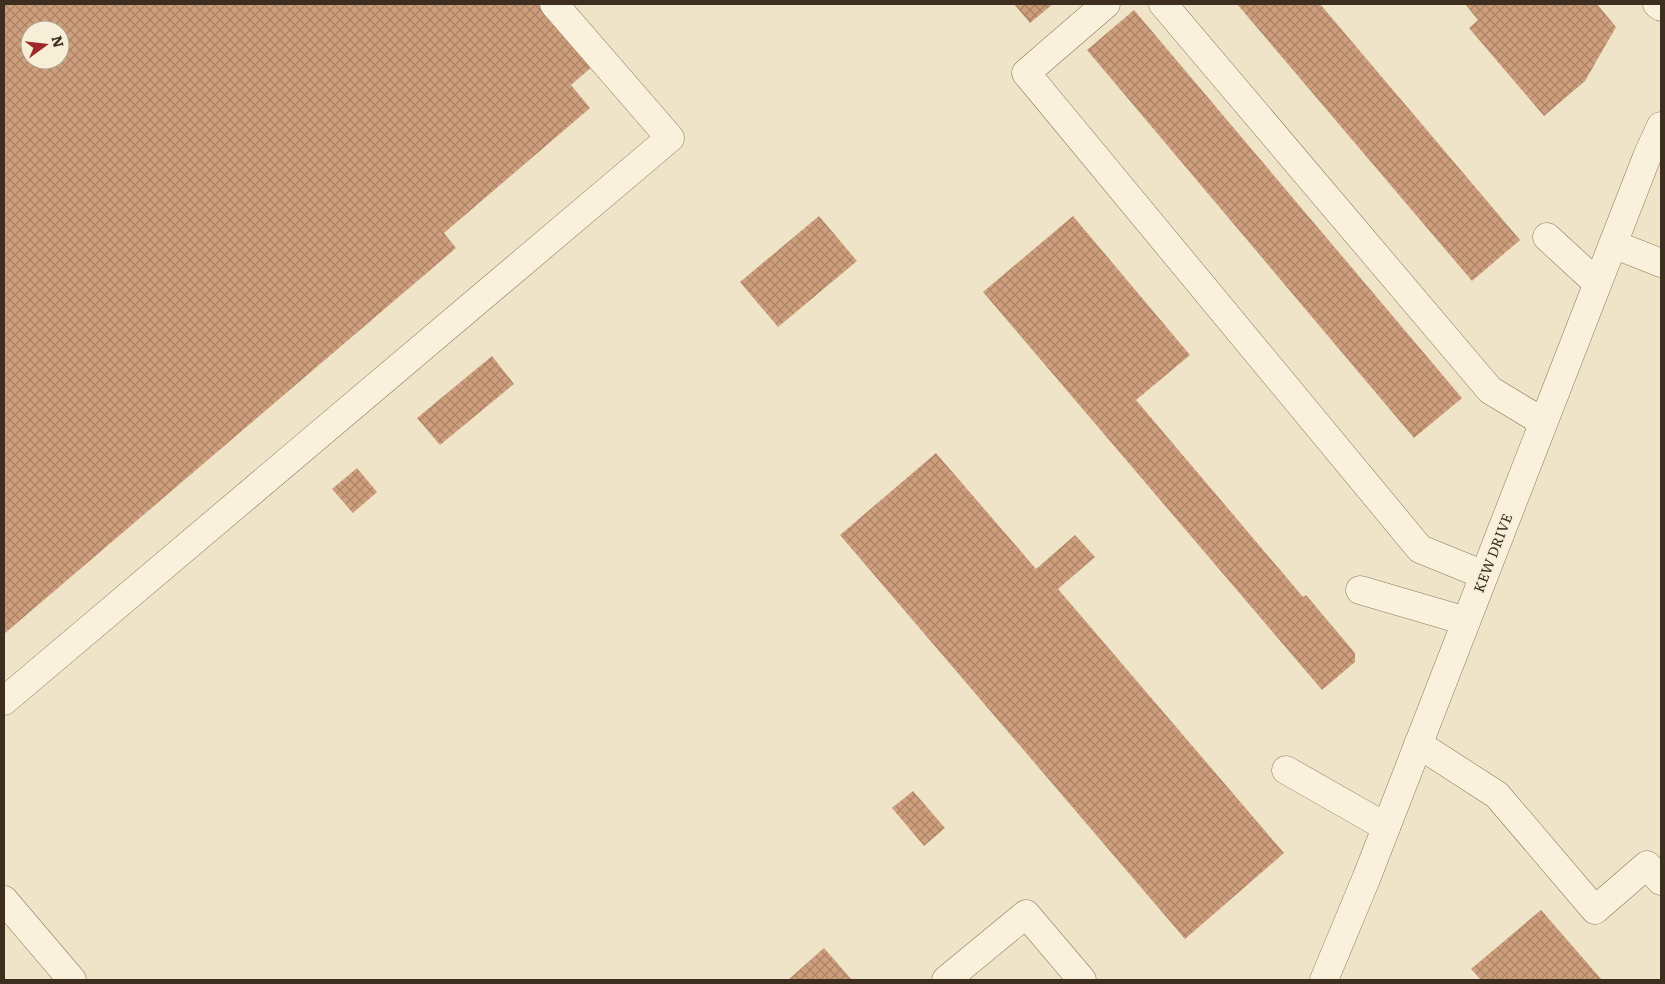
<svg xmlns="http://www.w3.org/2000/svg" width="1665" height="984" font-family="Literata,serif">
	<defs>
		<pattern id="building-cross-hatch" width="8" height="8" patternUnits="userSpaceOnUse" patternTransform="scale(1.25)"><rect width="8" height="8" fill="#cf9f7d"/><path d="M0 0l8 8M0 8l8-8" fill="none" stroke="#a98266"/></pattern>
	</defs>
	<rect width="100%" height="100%" fill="#f0e4c8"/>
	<g fill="url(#building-cross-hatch)" fill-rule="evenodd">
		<path d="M4 4H540L593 66 571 85 590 108 444 233 456 248 4 634ZM30 30H60V60H30Z"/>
		<polygon points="1014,4 1053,4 1030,23"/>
		<polygon points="1237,4 1320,4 1520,240 1472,281"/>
		<polygon points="1465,4 1597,4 1616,27 1585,81 1544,116 1469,28 1478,20"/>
		<polygon points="1134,10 1462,398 1414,438 1087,50"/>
		<polygon points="819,216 857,261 778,327 740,282"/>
		<polygon points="1073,216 1190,355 1136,400 1303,597 1306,595 1355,653 1355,662 1322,690 983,292"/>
		<polygon points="492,356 514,384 440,445 417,418"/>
		<polygon points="936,453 1036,569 1075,535 1095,557 1058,589 1284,853 1185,939 840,535"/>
		<polygon points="357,468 377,492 353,513 332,489"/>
		<polygon points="913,791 945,828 924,846 892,808"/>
		<polygon points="1541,910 1602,980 1481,980 1471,969"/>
		<polygon points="824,948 852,980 788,980"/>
	</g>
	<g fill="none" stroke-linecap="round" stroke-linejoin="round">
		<g stroke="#8d765c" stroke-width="29">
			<g id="minor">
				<polyline points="1106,4 1026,73 1420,549 1484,575"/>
				<polyline points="1163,4 1490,390 1543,422"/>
				<polyline points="1657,4 1661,7"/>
				<polyline points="1547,237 1597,283"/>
				<polyline points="1613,244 1661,263"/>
				<polyline points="1360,590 1466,621"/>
				<polyline points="4,701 670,138 554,4"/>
				<polyline points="1418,744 1497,795 1595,910 1647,865 1661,881"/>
				<polyline points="1286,770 1386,827"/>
				<polyline points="4,900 72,980"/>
				<polyline points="946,980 1026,914 1082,980"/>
				<polyline points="1324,980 1366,879 1648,154 1661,126"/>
			</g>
		</g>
		<use href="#minor" stroke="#faf1dc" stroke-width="28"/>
	</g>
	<g text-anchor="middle" stroke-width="4" stroke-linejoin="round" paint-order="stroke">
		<g font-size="14" fill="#3d2e20" stroke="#f7eed8">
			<text transform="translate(1493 553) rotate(-69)" y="5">KEW DRIVE</text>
		</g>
	</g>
	<rect width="1665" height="984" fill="none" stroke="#3d2e20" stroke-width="10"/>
	<g transform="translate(45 45) rotate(75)"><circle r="24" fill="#f7eed8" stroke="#ada18e"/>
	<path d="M0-4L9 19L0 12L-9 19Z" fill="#9e2a2b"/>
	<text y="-8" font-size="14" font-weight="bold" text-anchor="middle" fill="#3d2e20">N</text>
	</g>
</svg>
